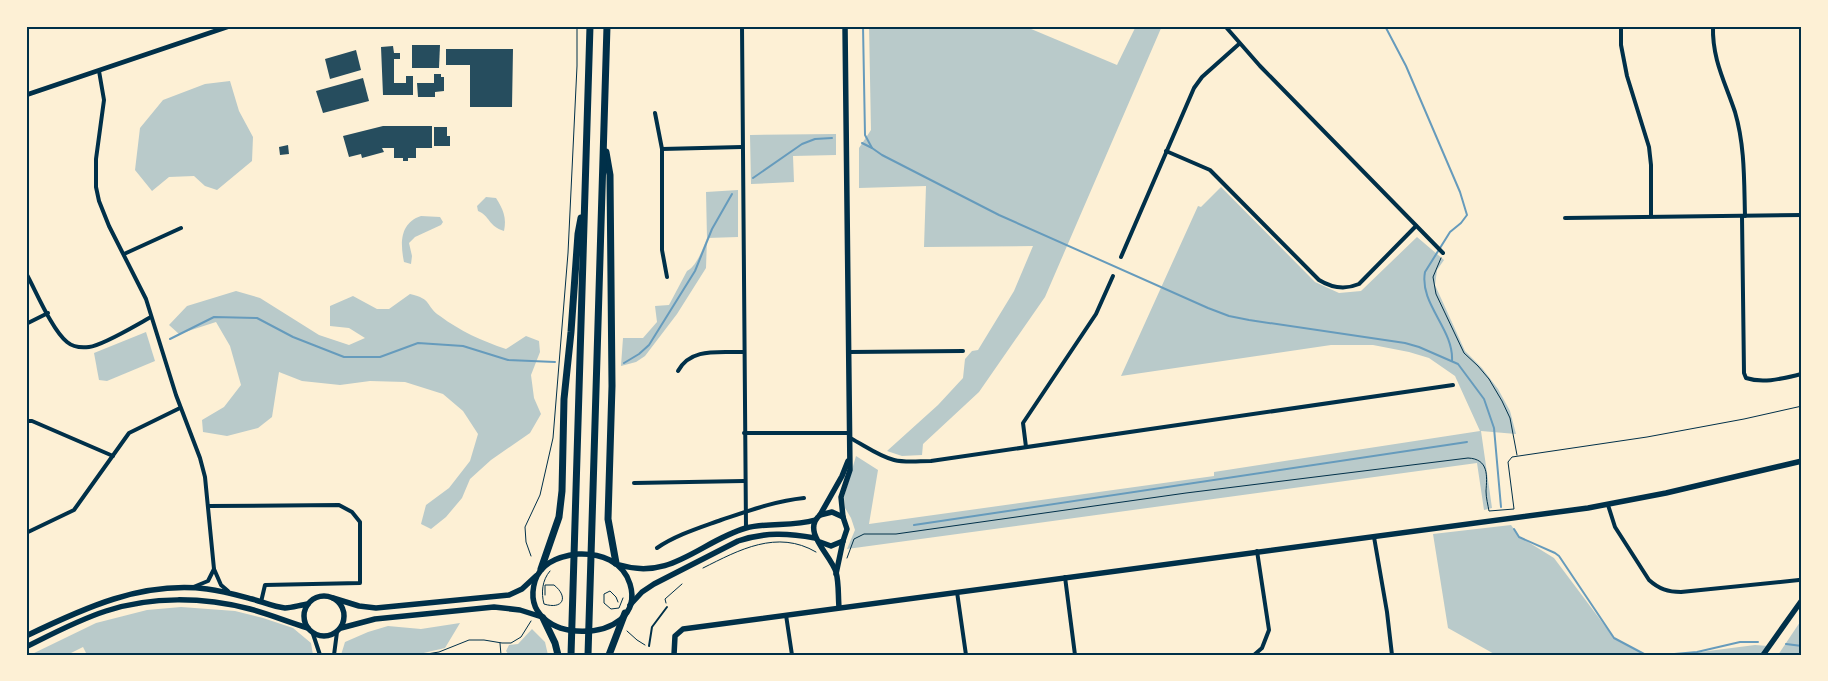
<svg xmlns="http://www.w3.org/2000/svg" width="1828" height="681" font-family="Ubuntu,sans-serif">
	<rect width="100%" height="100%" fill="#fdf0d5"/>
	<g fill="#b9caca">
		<polygon points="869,26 1024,26 1117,65 1136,26 1162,26 1045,297 979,392 923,444 922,455 902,456 887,451 938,405 963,378 965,359 972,351 978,350 1014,291 1033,246 924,247 926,186 859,188 859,148 871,130"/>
		<polygon points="230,81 239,111 253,137 252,161 217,190 205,186 194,176 169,177 152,191 135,170 140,128 163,100 205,84"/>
		<polygon points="836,134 836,155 793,156 794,182 751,184 750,135"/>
		<polygon points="1221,187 1315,282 1339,293 1361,291 1417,237 1444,260 1437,270 1435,285 1465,351 1482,368 1498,389 1510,411 1516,434 1481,431 1492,508 1484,510 1477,463 847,549 855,530 851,518 845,508 844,497 856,456 878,470 869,524 1214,476 1214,472 1480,431 1455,376 1429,358 1409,352 1373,345 1331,345 1121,376 1198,206 1201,207"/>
		<path d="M738 190V237L707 238 706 268 677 314 645 356 636 362 621 366 623 338H643L657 322 655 306 669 305 687 271C697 266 703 248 707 238L706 192Z"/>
		<path d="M486 197 496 198C503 209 507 218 504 231 488 226 490 216 478 211L477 206Z"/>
		<path d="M421 216 440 217 443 222 441 225 415 237 409 243 412 256 411 264 404 262C400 243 400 223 421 216Z"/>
		<path d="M236 291 260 298 319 335 349 345 365 338 349 328 330 326V306L353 296 377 309H389L410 294C433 299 425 306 440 316 460 331 482 341 506 349L526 336 539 341 540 352 531 375 534 398 541 414 530 433 491 460 470 479 462 498 446 517 431 529 421 524 426 505 449 488 470 461 478 434 463 411 443 394 405 382 370 381 340 385 302 381 279 372 272 417 258 428 227 436 203 432 202 420 224 407 241 385 230 346 216 322 179 334 169 325 187 306Z"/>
		<polygon points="146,332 155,361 107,381 99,380 94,353"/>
		<polygon points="1511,525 1520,537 1554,558 1614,638 1646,655 1496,655 1448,628 1433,534"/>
		<polygon points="181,607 235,611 263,618 293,628 311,643 313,655 87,655 83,647 67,655 30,655 96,623 147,610"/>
		<polygon points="1802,619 1802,655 1778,655"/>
		<polygon points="460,623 445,648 415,655 341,655 345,642 368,632 388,626 421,629"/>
		<polygon points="532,629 545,642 548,655 509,655 506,651 509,645 518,644"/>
		<polygon points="1755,645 1768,646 1763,655 1677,655"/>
	</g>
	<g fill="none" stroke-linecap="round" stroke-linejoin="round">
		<g stroke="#669bbc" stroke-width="2">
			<polyline points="863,26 865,135 872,148 882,155 999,215 1208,308 1229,316 1249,320 1405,343 1419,347 1458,364 1484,399 1494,428 1501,507"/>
			<path d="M1385 26 1406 66 1460 192 1467 215 1461 223 1450 232 1425 272C1419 304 1454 329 1452 361"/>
			<polyline points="862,143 872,148"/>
			<polyline points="753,178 802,144 815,139 832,138"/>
			<polyline points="170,339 214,317 257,318 293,337 344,357 380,357 418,343 463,346 508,360 555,362"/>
			<polyline points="624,363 639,354 649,345 695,271 712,229 732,194"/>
			<polyline points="914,525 1467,442"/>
			<polyline points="1514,529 1519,537 1555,553 1559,556 1614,638 1646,655"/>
			<polyline points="1786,644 1802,646"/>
			<polyline points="1663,655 1697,652 1740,642 1758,642"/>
		</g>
	</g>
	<g fill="#264d5e">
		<polygon points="412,45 440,45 439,68 412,68"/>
		<polygon points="393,46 394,53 400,53 400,59 394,59 394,83 406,83 406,76 413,76 413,95 383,95 381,47"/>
		<polygon points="446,49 513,49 512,107 470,107 470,65 446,65"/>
		<polygon points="356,50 361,70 330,79 325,59"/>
		<polygon points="434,74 441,74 441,77 444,77 444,91 435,92 435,97 418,97 417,83 434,83"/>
		<polygon points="363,78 369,101 323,113 316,91"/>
		<polygon points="383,126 432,126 432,148 416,148 416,158 408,158 408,161 403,161 403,158 394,158 394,148 382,148 384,152 362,158 361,154 349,157 343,136"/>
		<polygon points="434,127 447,127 447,136 450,136 450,146 434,146"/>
		<polygon points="288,145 289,154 280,155 279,147"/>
	</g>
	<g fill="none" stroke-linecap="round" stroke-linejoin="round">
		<g stroke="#003049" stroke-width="1">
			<polyline points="1441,258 1433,277 1436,294 1464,353 1478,366 1489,379 1502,401 1510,418 1517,455"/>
			<polyline points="531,556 526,542 525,527 540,495 553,438 568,253 577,66 577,26"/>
			<path d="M847 558 854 539 864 534H896L1186 493 1468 458C1489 459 1487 476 1486 491 1486 498 1488 505 1489 511L1514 509 1508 462 1512 457 1647 437 1744 419 1802 406"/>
			<path d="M703 568C739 550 777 529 816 552"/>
			<path d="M545 595V585H554C569 597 563 610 544 604 541 593 542 580 550 571"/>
			<polyline points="618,602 616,597 610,591 604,594 604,603 611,609 619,608 623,598"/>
			<polyline points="666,603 665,599 682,584"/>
			<polyline points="627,631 637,640 645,645"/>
			<polyline points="500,643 501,655"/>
			<polyline points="421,655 439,652 469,640 484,640 502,643 511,643 521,637 531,621"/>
		</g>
		<polyline stroke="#003049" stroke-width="2" points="649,646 652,627 667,607"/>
		<g stroke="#003049" stroke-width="4">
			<polyline points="742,26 746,528"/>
			<polyline points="1225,26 1260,66 1443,253"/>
			<polyline points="1621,26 1621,45 1627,76 1649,147 1651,165 1651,216"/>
			<path d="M1713 26C1712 59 1725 82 1735 112 1745 146 1744 181 1745 216"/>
			<polyline points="99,71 104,100 96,159 96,187 99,201 109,226 146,299 176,395 200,458 205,477 214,569 221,585 228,591"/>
			<polyline points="655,113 662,149 662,250 667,277"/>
			<polyline points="662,149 742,147"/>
			<path d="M1166 151 1210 170 1319 280C1332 288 1345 290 1359 284L1416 226"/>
			<path d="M1742 216 1744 373 1746 378C1764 384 1784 378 1802 374"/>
			<polyline points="1565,218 1802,215"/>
			<polyline points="124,254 181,228"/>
			<polyline points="1121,257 1194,88 1202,77 1239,44"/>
			<path d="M26 273C36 291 52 330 67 342 73 347 81 348 89 347 104 345 136 325 151 317"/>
			<polyline points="26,324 48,313"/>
			<polyline points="849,352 963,351"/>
			<path d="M678 371C691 347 719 353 744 352"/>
			<polyline points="26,421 32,421 113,456"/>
			<polyline points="744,433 850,433"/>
			<path d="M850 438C864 445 878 456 894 460 906 463 919 461 931 461L1453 385"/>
			<polyline points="1026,447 1023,423 1096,314 1113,276"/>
			<polyline points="634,483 744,481"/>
			<path d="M1608 505 1615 527 1649 580C1659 589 1668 592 1681 592L1799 580"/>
			<polyline points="208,506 339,505 352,512 360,522 360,583 265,585 261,602"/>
			<polyline points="26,533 74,510 129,433 180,408"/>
			<polyline points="1374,537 1387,612 1392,655"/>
			<path d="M657 548C676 535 699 528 721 520 748 511 775 501 804 498"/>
			<polyline points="1065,577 1075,655"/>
			<polyline points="191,588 208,581 214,569"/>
			<polyline points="957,592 966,655"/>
			<polyline points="786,615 792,655"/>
			<polyline points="313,634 320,655"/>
			<polyline points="334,655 337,632"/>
			<polyline points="1254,655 1262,648 1269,630 1257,551"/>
		</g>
		<polyline stroke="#003049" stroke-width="5" points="26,95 230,26"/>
		<g stroke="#003049" stroke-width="5.5">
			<polyline points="820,515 832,512 843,517"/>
			<polyline points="820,542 831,546 843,541"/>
			<path d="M578 554C600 553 623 561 630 584 649 647 515 648 535 581 541 562 560 556 578 554Z"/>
			<path d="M620 565C671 581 701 541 746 528 769 522 793 527 815 520"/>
			<polyline points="836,574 843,541 847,529 843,517 841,497 850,470 845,26"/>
			<circle cx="324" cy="616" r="20"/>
			<polyline points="333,598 359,606 376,608 509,595 522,589 536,576"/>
			<path d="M630 605 642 592 654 584 738 541C765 532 788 533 815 538"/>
			<path d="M839 607C838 596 839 583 836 572 830 554 801 531 820 515L842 476 848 461"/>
			<polyline points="341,628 375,619 494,607 520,610 542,617"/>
			<path d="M26 636C84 608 142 581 207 589 223 591 237 595 252 599 263 602 274 607 285 608 292 608 300 605 308 604"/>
			<path d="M26 647C52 634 78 620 106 611 152 596 203 597 250 609 269 614 288 622 308 628"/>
			<polyline points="674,655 675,636 683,629 1588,508 1666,493 1802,461"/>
			<polyline points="1763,655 1802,600"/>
		</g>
		<g stroke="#003049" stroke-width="7">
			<polyline points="606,152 610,175 612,386 608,519 616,563"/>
			<polyline points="541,569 559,517 562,491 564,399 571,332 578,234 581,218"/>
			<polyline points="543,618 555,643 558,655"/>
			<polyline points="571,655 590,26"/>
			<polyline points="588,655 607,26"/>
			<polyline points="609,655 625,613"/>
		</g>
	</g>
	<rect width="1828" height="681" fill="none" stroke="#fdf0d5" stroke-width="55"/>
	<rect x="28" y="28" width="1772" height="626" fill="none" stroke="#003049" stroke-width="2"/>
</svg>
